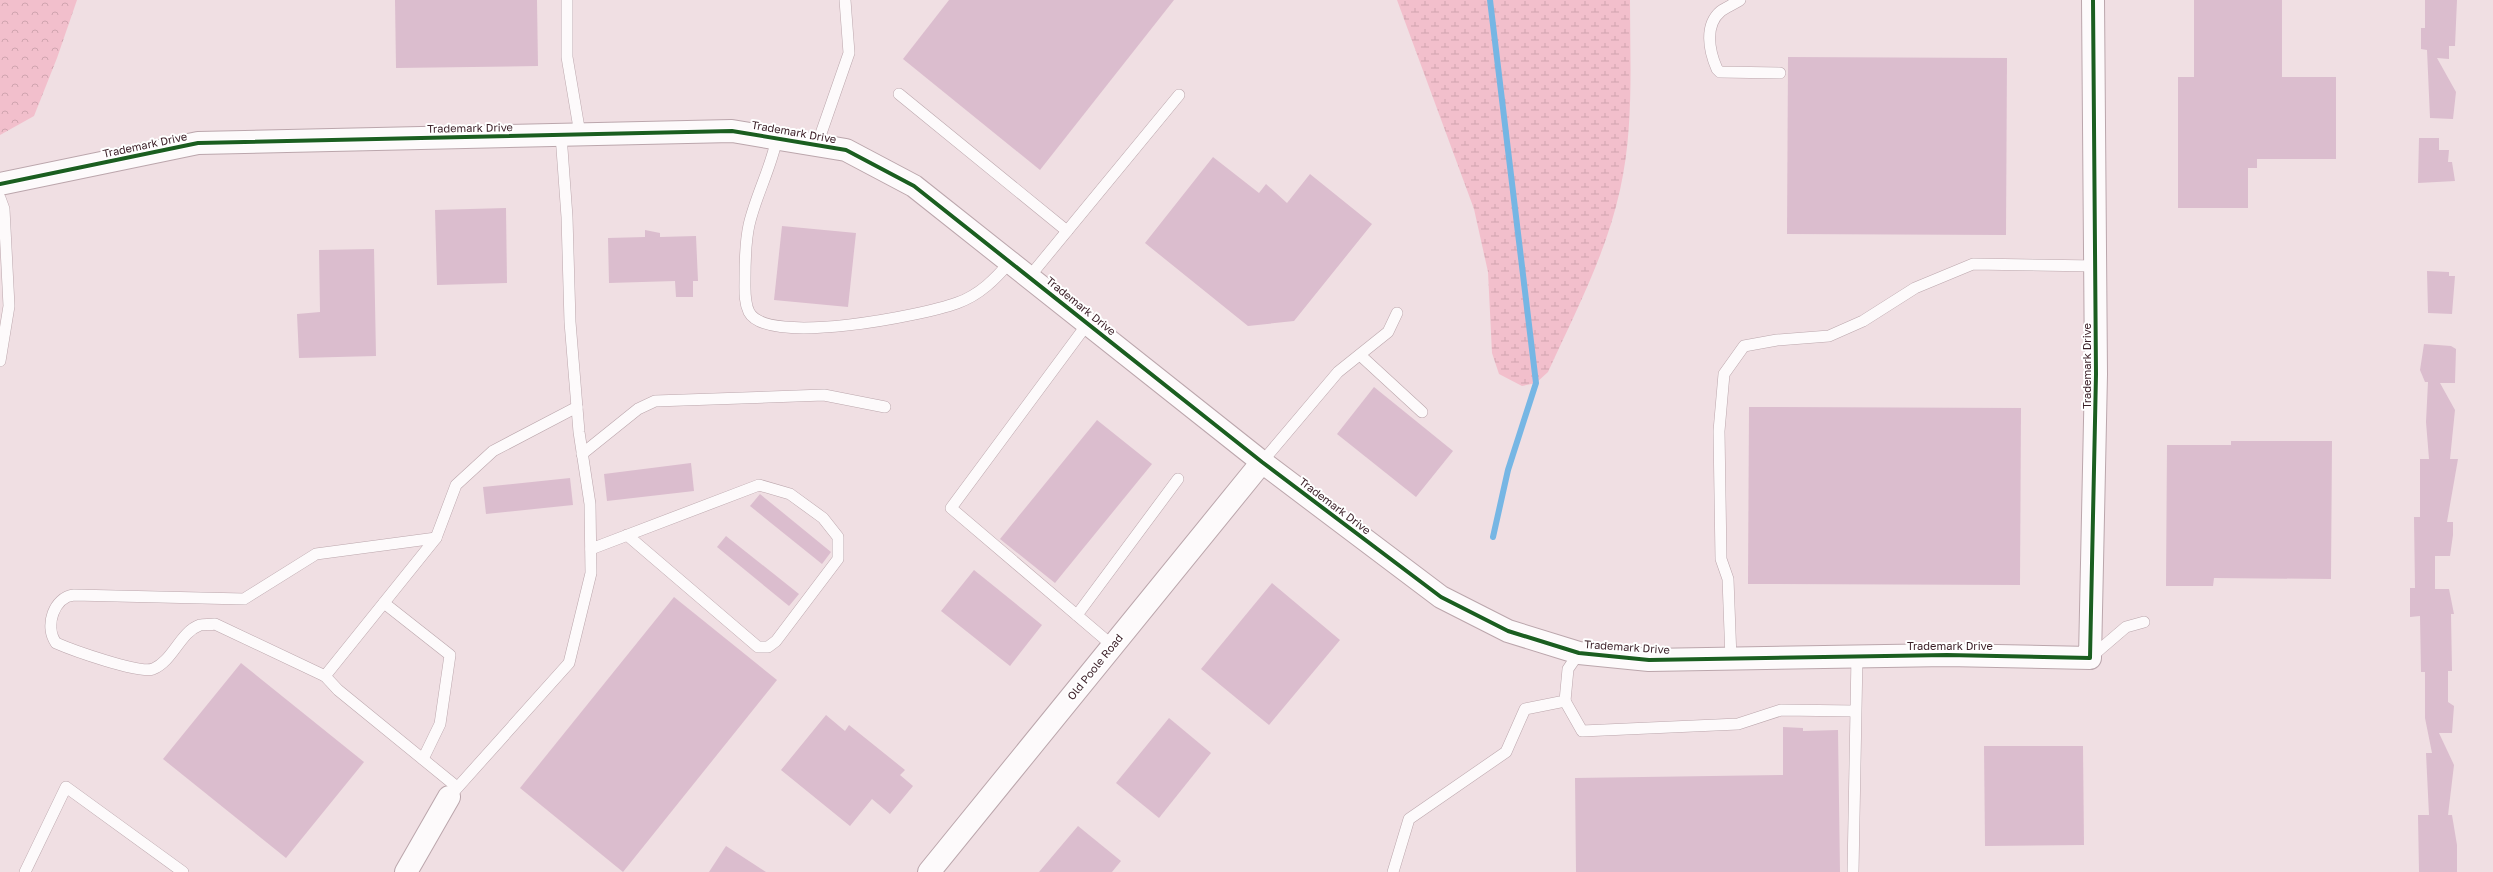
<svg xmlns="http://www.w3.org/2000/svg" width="2493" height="872" font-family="'Golos Text',sans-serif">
	<defs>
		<pattern id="forest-crowns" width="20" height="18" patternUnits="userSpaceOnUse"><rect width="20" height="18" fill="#f2bfcc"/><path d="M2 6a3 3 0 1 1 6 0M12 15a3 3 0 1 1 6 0" fill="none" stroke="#d0a4af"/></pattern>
		<pattern id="wetland-marsh" width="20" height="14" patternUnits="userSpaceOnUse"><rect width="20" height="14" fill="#f2bfcc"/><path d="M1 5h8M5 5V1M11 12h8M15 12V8" fill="none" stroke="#d0a4af"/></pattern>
	</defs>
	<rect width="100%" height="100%" fill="#f0dfe3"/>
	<polygon fill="url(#forest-crowns)" points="0,0 77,0 57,58 34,116 0,135"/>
	<path fill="url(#wetland-marsh)" d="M1397 0H1630C1630 63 1634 128 1620 190 1606 254 1575 313 1548 372L1536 383 1522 386 1499 374 1492 353 1488 272 1474 209Z"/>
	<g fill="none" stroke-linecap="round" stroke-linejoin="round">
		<polyline stroke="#76b6e4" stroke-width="6" points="1490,0 1536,383 1508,470 1493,537"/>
	</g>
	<g fill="#dbbdce">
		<polygon points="395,0 537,0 538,66 396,68"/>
		<polygon points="949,0 1174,0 1040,170 903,59"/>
		<polygon points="2194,0 2282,0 2282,77 2336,77 2336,159 2257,159 2257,168 2248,168 2248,208 2178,208 2178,77 2194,77"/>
		<polygon points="2425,0 2457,0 2455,46 2449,46 2449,59 2437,58 2456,92 2453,119 2430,118 2427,50 2421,49 2421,28 2425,28"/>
		<polygon points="1788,57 2007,58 2006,235 1787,234"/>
		<polygon points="2419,138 2439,138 2439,150 2449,150 2448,162 2452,162 2455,181 2418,183"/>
		<polygon points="1213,157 1259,193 1266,184 1287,203 1310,174 1372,224 1294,321 1248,326 1145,243"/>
		<polygon points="506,208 507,283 437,285 435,210"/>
		<polygon points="782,226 856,233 848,307 774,300"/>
		<polygon points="645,230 660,233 660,237 696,236 698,281 693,281 693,297 676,297 675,281 609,283 608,238 645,237"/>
		<polygon points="374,249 376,356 299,358 297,314 320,312 319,250"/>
		<polygon points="2427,271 2449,272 2449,276 2455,276 2452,314 2428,313"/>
		<polygon points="2424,344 2451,346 2456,349 2455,383 2440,383 2455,410 2450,459 2458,459 2447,522 2453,522 2453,535 2450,556 2435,556 2435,589 2449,589 2454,614 2451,614 2452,671 2448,671 2448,702 2454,706 2452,733 2439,733 2454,765 2448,815 2452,815 2457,845 2457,872 2419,872 2418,815 2429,815 2426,753 2432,753 2425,718 2425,672 2421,672 2420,616 2410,617 2410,588 2415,588 2414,517 2420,517 2420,459 2429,459 2426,422 2428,382 2425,382 2420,370"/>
		<polygon points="1374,387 1453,451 1416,497 1337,434"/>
		<polygon points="1749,407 2021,408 2020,585 1748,584"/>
		<polygon points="1097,420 1152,464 1055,583 1000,539"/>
		<polygon points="2231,441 2332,441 2331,579 2214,578 2213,586 2166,586 2167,445 2231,445"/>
		<polygon points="691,463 694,491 607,501 604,474"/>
		<polygon points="570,478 573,505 486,514 483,487"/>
		<polygon points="760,494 831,552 822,564 750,506"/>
		<polygon points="726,536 799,594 789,606 717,547"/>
		<polygon points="974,570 1042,625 1010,666 941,611"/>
		<polygon points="1272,583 1340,640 1269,725 1201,669"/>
		<polygon points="674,597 777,680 623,872 520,788"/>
		<polygon points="241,663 364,762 286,858 163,759"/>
		<polygon points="826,715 845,731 849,725 905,770 900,775 913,786 890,814 872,799 850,826 781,770"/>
		<polygon points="1169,718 1211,753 1159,818 1116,783"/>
		<polygon points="1783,727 1803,728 1803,731 1838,730 1840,872 1576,872 1575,778 1783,775"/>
		<polygon points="1984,746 2083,746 2084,845 1985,846"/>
		<polygon points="1078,826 1121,861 1112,872 1039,872"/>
		<polygon points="726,846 766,872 709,872"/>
	</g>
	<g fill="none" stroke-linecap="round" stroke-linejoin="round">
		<g stroke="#bba6ac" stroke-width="12">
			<g id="service">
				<polyline points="567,0 567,57 580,134"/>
				<path d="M1740 0C1734 4 1727 7 1721 11 1704 25 1709 51 1717 69L1720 72 1780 73"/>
				<polyline points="899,94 1067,231"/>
				<path d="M777 138C771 168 756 195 749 225 745 243 745 261 745 279 745 290 744 302 749 312 767 347 924 315 957 303 980 295 995 279 1011 261"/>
				<polyline points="817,145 849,53 845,0"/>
				<polyline points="0,198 4,209 9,306 0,361"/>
				<polyline points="1030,276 1179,95"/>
				<polyline points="1088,323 951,508 1113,646"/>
				<polyline points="1360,355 1422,412"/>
				<polyline points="582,454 638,409 655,401 824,395 885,407"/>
				<polyline points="1262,462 1338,372 1388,332 1397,313"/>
				<polyline points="591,549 759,485 790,494 823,518 838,537 838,559 776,641 768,647 758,647 627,535"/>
				<polyline points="384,603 450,655 440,724 423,759"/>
				<polyline points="1077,615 1178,479"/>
				<polyline points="2091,657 2126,627 2144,622"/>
				<polyline points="1731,659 1728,579 1721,559 1719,431 1724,374 1744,346 1777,340 1829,336 1863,321 1915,288 1973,264 2096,266"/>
				<path d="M325 676 215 624C210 625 204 624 200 625 180 632 173 661 153 669 139 674 72 650 56 643 44 626 54 597 74 595L244 599 316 554 436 538"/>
				<polyline points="1565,701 1582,731 1738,724 1781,710 1855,711"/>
				<polyline points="457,787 338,690 325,676 436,538 456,485 493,451 577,407"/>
				<polyline points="449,797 569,663 591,573 590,504 579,432 570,322 567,217 561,135"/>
				<polyline points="25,872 66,787 183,872"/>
				<polyline points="1393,872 1409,819 1506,752 1525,709 1565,701 1568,669 1579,653"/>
				<polyline points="1853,872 1857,656"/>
			</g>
		</g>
		<g stroke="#bba6ac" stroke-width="24">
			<g id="minor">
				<polyline points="0,184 198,143 732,131 846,150 914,186 1262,462 1441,597 1508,631 1579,653 1649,660 1947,655 2090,658 2096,374 2093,0"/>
				<polyline points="406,872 449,797"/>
				<polyline points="929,872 1262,462"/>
			</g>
		</g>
		<use href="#service" stroke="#fdfafb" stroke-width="11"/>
		<use href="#minor" stroke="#fdfafb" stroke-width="22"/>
		<g stroke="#fff" stroke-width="6">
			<polyline id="cycleway" points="0,184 198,143 732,131 846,150 914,186 1262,462 1441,597 1508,631 1579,653 1649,660 1947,655 2090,658 2096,374 2093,0"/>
		</g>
		<use href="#cycleway" stroke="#1b5e20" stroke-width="4"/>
	</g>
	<g text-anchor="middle" stroke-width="4" stroke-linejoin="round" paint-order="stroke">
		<g font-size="11" fill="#3a1e26" stroke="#fff">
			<text transform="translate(470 128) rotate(-1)" y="4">Trademark Drive</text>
			<text transform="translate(794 132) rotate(10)" y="4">Trademark Drive</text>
			<text transform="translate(145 145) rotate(-12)" y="4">Trademark Drive</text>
			<text transform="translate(1081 306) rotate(39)" y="4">Trademark Drive</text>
			<text transform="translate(2087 366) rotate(-90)" y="4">Trademark Drive</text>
			<text transform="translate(1335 506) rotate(37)" y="4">Trademark Drive</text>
			<text x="1950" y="650">Trademark Drive</text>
			<text transform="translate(1627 647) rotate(4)" y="4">Trademark Drive</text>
			<text transform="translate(1095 667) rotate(-51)" y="4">Old Poole Road</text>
		</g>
	</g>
</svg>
